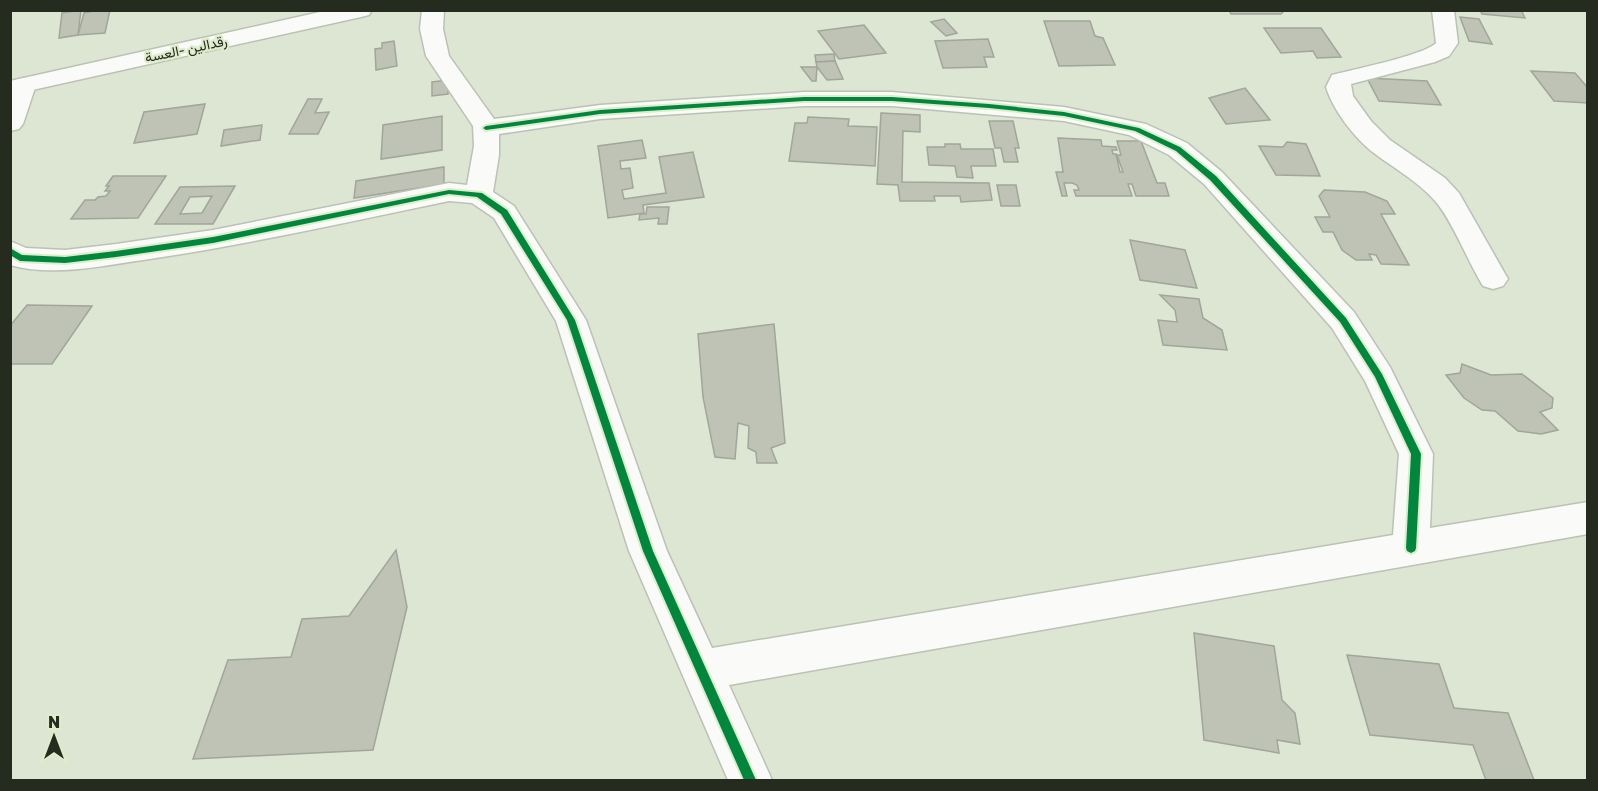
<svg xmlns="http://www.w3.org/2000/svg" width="1598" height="791" font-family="'Golos Text',Vazirmatn,sans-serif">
	<rect width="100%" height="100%" fill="#dde5d3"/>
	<g fill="#bec3b6" stroke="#a0a699" stroke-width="1.5" fill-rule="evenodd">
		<polygon points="81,10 78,35 59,38 62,13"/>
		<polygon points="98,10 110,10 105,33 78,35 84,13"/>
		<polygon points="1229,10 1285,10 1281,14 1231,14"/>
		<polygon points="1480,10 1521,10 1525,18 1482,14"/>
		<polygon points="1460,17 1479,19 1492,44 1469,41"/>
		<polygon points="944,19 957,33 946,36 931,22"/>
		<polygon points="1044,21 1090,21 1095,36 1103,38 1115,65 1059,66"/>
		<polygon points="864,25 886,53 839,59 818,31"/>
		<polygon points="1264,28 1321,28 1341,57 1317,58 1313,51 1281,53"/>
		<polygon points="988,39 994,57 984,57 987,67 943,68 935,41"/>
		<polygon points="394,41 397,66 376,70 375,49 382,48 382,43"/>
		<polygon points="834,54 835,61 816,62 815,55"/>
		<polygon points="835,61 843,79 827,80 817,67 816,62"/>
		<polygon points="801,67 817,67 816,81 812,81"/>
		<polygon points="1531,71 1575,73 1588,88 1588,103 1554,101"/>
		<polygon points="1367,78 1427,81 1441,105 1379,101"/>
		<polygon points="448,80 448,94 432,96 432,82"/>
		<polygon points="1245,88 1270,120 1226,124 1209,98"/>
		<polygon points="308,99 322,99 315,113 329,112 318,134 289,134"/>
		<polygon points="205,104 197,134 134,143 144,112"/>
		<polygon points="881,113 920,115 920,132 903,131 902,182 989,183 992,200 961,202 960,196 934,196 935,201 900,201 898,185 877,184"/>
		<polygon points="442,116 442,150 381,159 383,125"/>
		<polygon points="808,117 849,119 848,126 877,127 875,166 789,161 795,123 807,123"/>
		<polygon points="989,121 1013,121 1019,148 1015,148 1018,162 1004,162 1001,148 995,148"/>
		<polygon points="262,125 260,140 221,146 224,130"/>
		<polygon points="1058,138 1101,140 1102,146 1116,147 1117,150 1112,150 1113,154 1116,154 1120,172 1123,172 1117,155 1121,155 1117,141 1141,141 1157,183 1165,183 1169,196 1136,196 1132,184 1128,184 1132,196 1076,196 1074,190 1079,190 1077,185 1072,183 1064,183 1067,196 1062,196 1056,172 1063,172"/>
		<polygon points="642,140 646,158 620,161 621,169 630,168 633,188 622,190 624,199 666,193 659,157 693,152 704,197 643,205 644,213 608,218 598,146"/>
		<polygon points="1287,142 1306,144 1320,176 1276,175 1259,146 1283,147"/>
		<polygon points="945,144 960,144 961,149 993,149 996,166 971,166 973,178 957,177 955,166 929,165 927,147 945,147"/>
		<polygon points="444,167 444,184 354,198 356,181"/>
		<polygon points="113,176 166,176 138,218 71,219 85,200 95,200 98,197 106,196 110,191 105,191 109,186 106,186"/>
		<polygon points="997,185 1016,185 1020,206 1001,206"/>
		<path d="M235 186 213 224H155L180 187ZM212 196 202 213 180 214 190 197Z"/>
		<polygon points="1324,190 1365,192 1387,201 1395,214 1381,214 1409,265 1381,264 1376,255 1369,254 1372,260 1356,260 1342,250 1333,232 1323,232 1315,217 1330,217 1319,196"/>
		<polygon points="647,207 669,207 667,224 658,224 659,218 639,220 640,214 646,214"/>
		<polygon points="1130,240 1185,250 1197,288 1140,280"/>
		<polygon points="1160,295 1199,299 1203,318 1222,330 1227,350 1163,345 1158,320 1177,322 1175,310"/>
		<polygon points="27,305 92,306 52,364 10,364 10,326"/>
		<polygon points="774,324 785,443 771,448 777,463 757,463 756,452 748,448 749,426 738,423 735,459 715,457 703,397 698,334"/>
		<polygon points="1462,364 1491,375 1522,374 1553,398 1552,408 1540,412 1558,430 1541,434 1518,431 1495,411 1482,410 1464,398 1446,375 1460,373"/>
		<polygon points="396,550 407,607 373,750 193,759 228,660 291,657 302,619 349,616"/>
		<polygon points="1194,633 1274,646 1282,700 1295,713 1300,744 1277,740 1279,753 1204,740"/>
		<polygon points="1347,655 1439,664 1454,708 1508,713 1534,780 1486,780 1473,745 1370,735"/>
	</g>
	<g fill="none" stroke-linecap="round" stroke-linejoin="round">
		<g stroke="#bbc2b4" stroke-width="3">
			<g id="minor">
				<path d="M422 10H444L443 29 449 56 494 119 600 105 804 92H892L1064 107 1146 124 1187 143 1222 172 1354 312 1390 367 1433 454 1430 528 1588 502V534L729 685 772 780H728L629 551 556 321 494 218 472 203 449 201C347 222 246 245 143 260 101 266 52 277 10 265V241L26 248 65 250 116 244 213 230 449 183 467 185 474 146 473 126 426 56 420 29ZM804 106H892L1064 121 1129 135 1169 155 1204 184 1332 328 1365 381 1399 454 1393 535 712 648 667 551 586 320 514 206 493 192 499 155V134L600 119Z"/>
				<path d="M1432 10H1454L1458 43 1449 56 1435 62 1351 84 1353 96 1371 121 1390 140 1445 178 1459 193 1508 279 1503 286 1493 289 1483 286C1468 262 1453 222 1436 202 1419 182 1395 169 1374 153 1355 139 1333 110 1326 87L1332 75C1351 70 1425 55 1436 43Z"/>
				<polygon points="24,78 32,80 36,85 23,124 19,129 10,131 10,89 16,80"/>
			</g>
		</g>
		<g stroke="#bbc2b4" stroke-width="3">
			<polygon id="primary" points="329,10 372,10 369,15 361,17 10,95 10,81"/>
		</g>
		<use href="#minor" fill="#fafbf8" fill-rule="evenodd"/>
		<use href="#primary" fill="#fafbf8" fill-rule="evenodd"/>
		<g stroke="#deeccc" stroke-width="4">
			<g id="cycleway">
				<polygon points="804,97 892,97 989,104 1064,112 1139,128 1180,147 1216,176 1346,318 1382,374 1421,454 1416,548 1415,551 1411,553 1407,551 1406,548 1411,454 1375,377 1340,322 1210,180 1176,151 1135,131 1064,116 989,108 892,101 804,101 600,114 486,130 483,128 486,126 600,110"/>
				<polygon points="449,190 482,193 507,210 575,320 653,551 756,780 744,780 643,551 567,320 501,214 477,197 449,194 213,243 116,257 65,263 20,261 10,255 10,248 22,255 65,257 116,251 213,237"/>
			</g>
		</g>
		<use href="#cycleway" fill="#00873e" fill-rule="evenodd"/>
	</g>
	<g text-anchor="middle" stroke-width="4.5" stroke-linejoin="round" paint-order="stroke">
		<g font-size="14" fill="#262b1f" stroke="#deeccc">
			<text transform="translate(186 49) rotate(-12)" y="5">رقدالين -العسة</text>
		</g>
	</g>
	<rect width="1598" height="791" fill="none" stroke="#262b1f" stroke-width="24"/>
	<g transform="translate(54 737)" stroke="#deeccc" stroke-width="4.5" paint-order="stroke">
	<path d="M0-4.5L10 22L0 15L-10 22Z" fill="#262b1f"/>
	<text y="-9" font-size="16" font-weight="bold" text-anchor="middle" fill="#262b1f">N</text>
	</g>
</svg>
